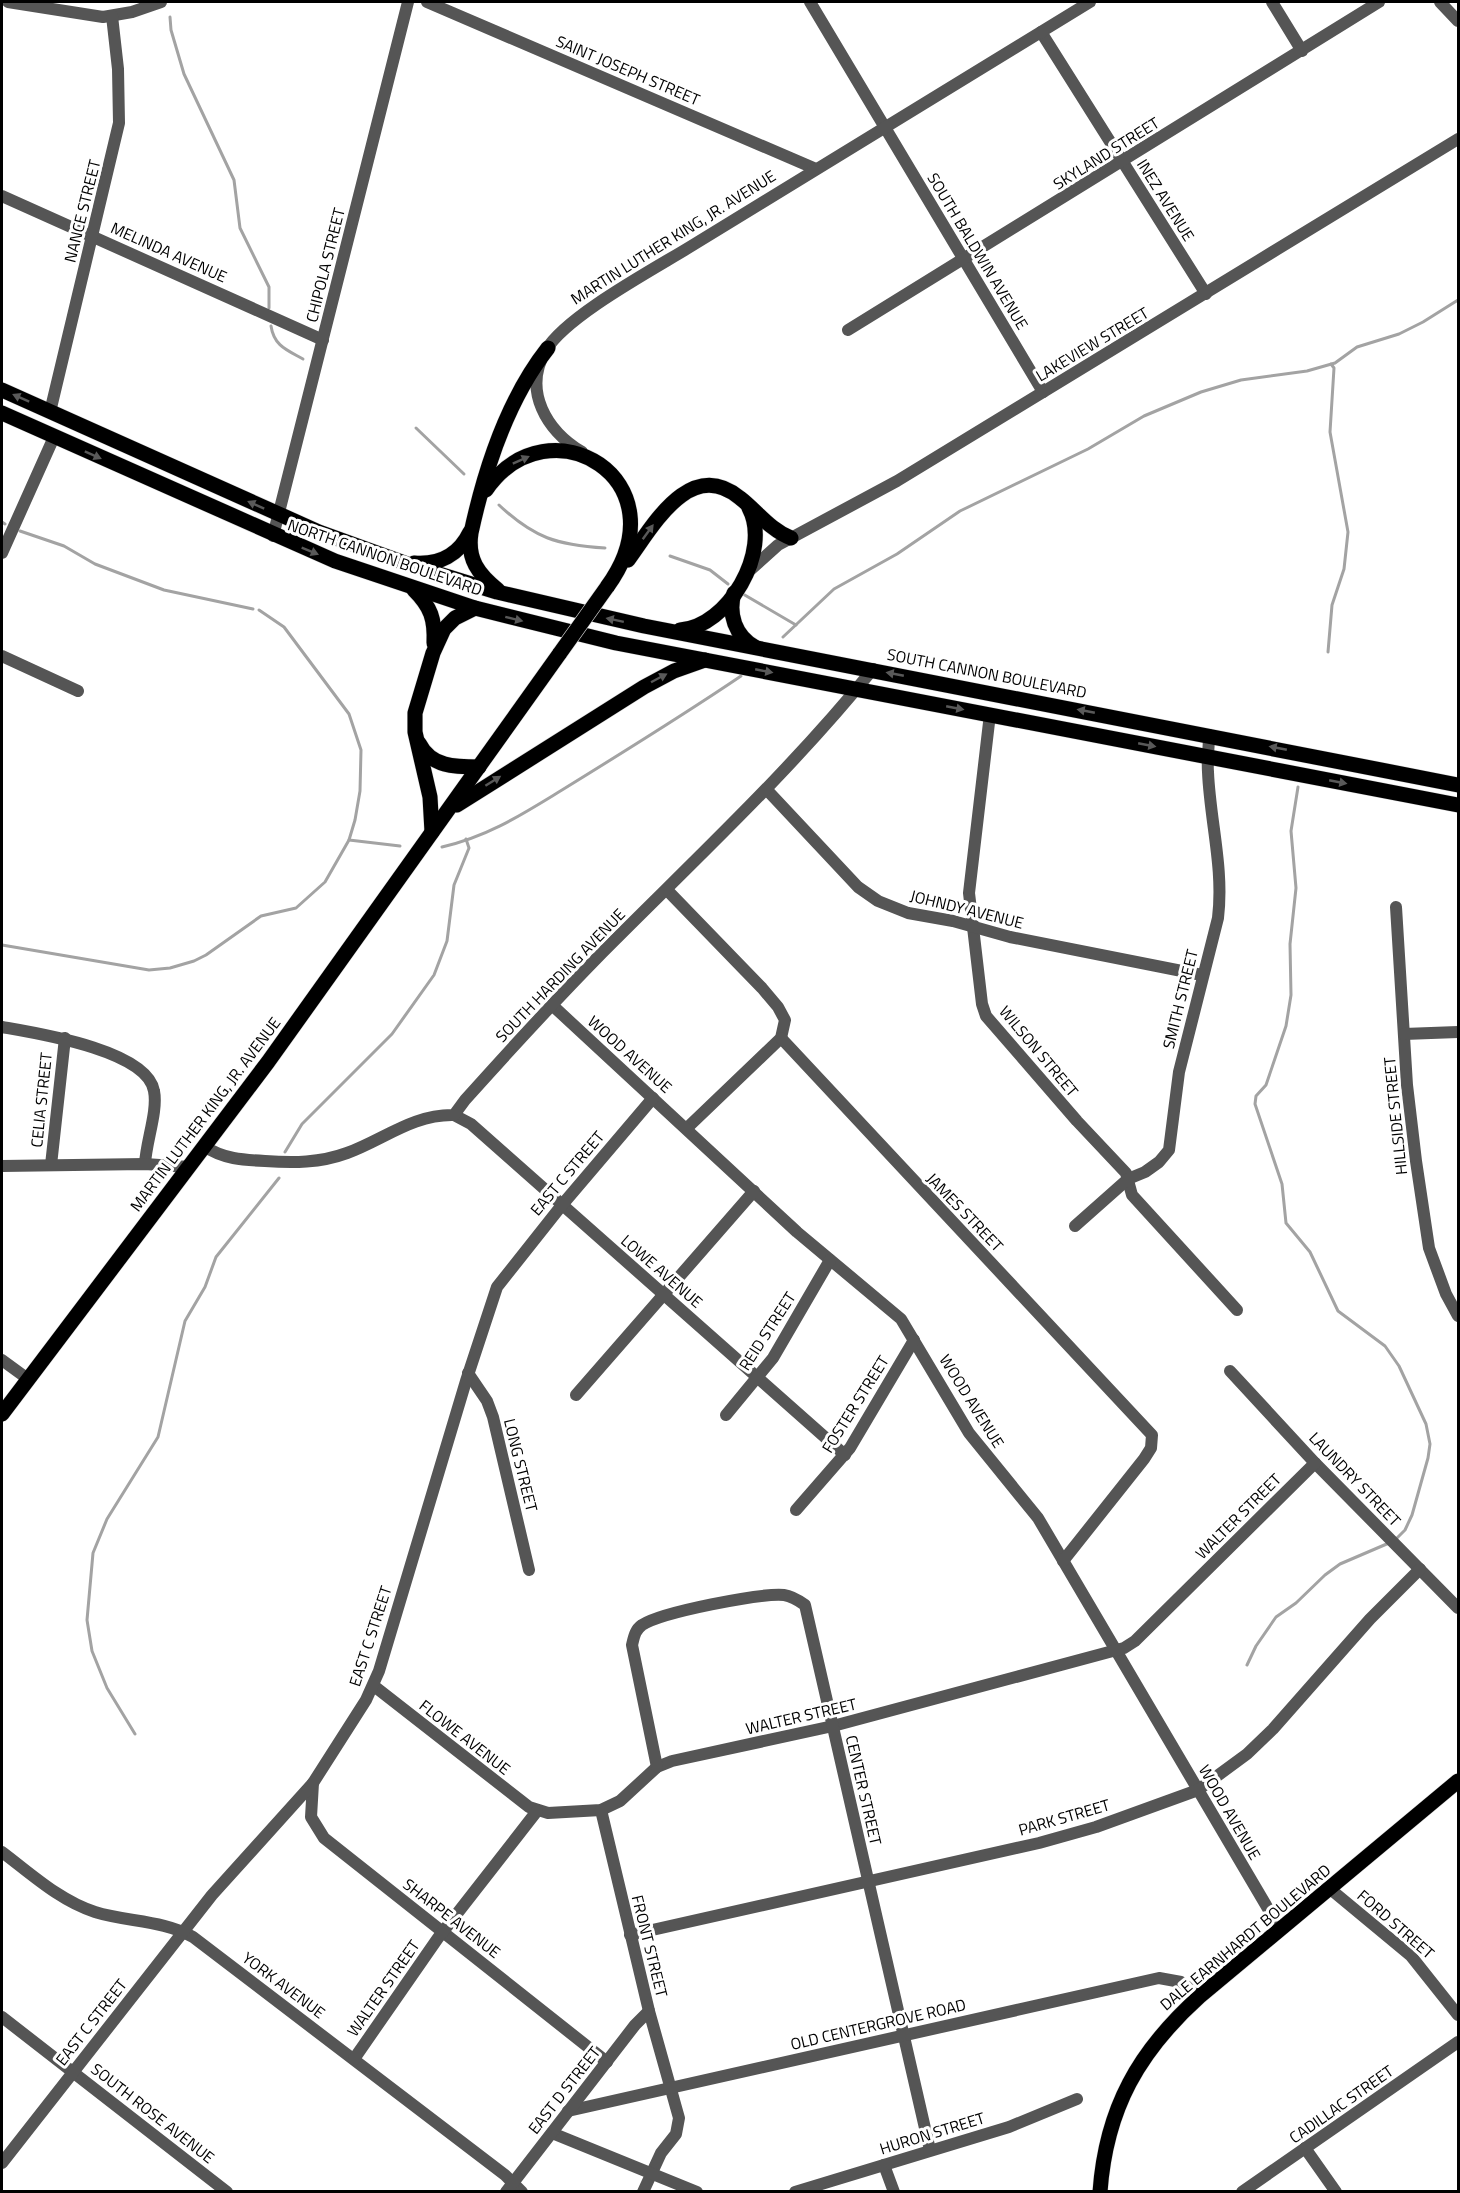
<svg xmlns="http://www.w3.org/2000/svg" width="1460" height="2193" font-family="'Titillium Web',sans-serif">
	<rect width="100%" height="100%" fill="#fff"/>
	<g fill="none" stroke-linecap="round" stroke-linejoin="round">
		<g stroke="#a3a3a3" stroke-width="3">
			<polyline points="170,17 171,30 184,74 234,180 240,228 269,287 269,308"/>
			<path d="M271 326C274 346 287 350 303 359"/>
			<polyline points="416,428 464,474"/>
			<path d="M499 505C534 538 557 545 605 548"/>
			<polyline points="2,522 5,524"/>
			<polyline points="20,531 64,546 95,564 164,590 253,609"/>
			<polyline points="670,556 710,570 728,584"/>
			<polyline points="743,594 796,625"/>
			<polyline points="783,637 834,589 897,554 960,511 1088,449 1144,416 1201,392 1241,380 1307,371 1335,363 1357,347 1399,334 1423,322 1458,300"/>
			<polyline points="1328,652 1332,605 1344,569 1348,532 1330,432 1334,368 1331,364"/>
			<polyline points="1298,787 1291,831 1296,888 1290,944 1291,995 1286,1026 1266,1085 1256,1096 1255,1104 1282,1184 1286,1223 1310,1252 1338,1311 1385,1346 1399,1366 1426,1424 1430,1444 1428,1458 1412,1515 1405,1530 1395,1540"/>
			<polyline points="349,840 400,846"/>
			<path d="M442 847C489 836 521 815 562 790 622 753 682 716 741 676"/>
			<polyline points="2,945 149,970 170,968 194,961 206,955 261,916 296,908 325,882 349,840 355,820 360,791 361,750 349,714 284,627 259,610"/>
			<polyline points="285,1152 302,1124 392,1034 434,975 447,941 454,885 469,848 466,839"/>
			<polyline points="1247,1665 1256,1646 1276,1617 1296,1603 1325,1575 1340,1564 1389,1543"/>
			<polyline points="135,1734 107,1688 92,1651 87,1620 93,1553 107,1519 158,1437 185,1321 205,1287 216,1257 279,1178"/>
		</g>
		<g stroke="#dbdbdb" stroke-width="16">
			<g id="major">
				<polyline points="2,390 319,532 413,566 497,592 644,626 1458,785"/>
				<polyline points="2,413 335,561 475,608 616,643 1458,805"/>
				<path d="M486 490C549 399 685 480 607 587"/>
				<path d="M628 560C653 526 690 457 740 498 757 511 770 530 791 538"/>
				<path d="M414 563C439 565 459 555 470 532"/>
				<path d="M414 590C431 607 435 619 434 643"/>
				<path d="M498 590C478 574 467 559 471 533 485 468 507 400 548 348"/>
				<path d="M734 593C728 614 735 636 755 647"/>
				<path d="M680 630C728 627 772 551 749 508"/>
				<path d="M419 743C431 767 455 767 479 767"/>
				<polyline points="457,805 644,687 674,671 705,660"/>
				<polyline points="432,832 430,797 415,732 415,713 433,653 444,629 455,618 475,608"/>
				<polyline points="2,1414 268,1062 560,653"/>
				<path d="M1100 2192C1106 2108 1139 2051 1200 1996L1458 1781"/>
			</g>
		</g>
		<g stroke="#555" stroke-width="12">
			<polyline points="8,2 103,17 132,12 161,2"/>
			<polyline points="427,2 816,169"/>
			<polyline points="810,2 1043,392"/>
			<polyline points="1272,2 1302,51"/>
			<polyline points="1440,2 1458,21"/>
			<polyline points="1041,32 1206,294"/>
			<polyline points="2,196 323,340"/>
			<polyline points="848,330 1379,2"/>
			<polyline points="50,412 119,123 118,69 112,16"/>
			<path d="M582 452C547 431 522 391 546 350 567 315 656 268 693 245 825 163 958 83 1090 2"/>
			<polyline points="273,536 408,2"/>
			<polyline points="2,553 54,437"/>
			<polyline points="748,572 778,545 897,481 1458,139"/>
			<polyline points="2,656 78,691"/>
			<polyline points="990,714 969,893 982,1004 986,1016 1077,1121 1126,1173 1132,1195 1237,1310"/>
			<polyline points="767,790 858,887 878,901 908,913 953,921 1010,937 1202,975"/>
			<polyline points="667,890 762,988 778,1007 785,1020 781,1038 687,1128"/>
			<polyline points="1396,907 1407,1085 1416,1161 1429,1248 1446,1294 1458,1316"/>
			<polyline points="552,1005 797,1232 901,1319 969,1433 1038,1518 1280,1929"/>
			<path d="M2 1027C36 1033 147 1050 154 1091 158 1111 146 1142 145 1164"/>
			<polyline points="1404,1034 1458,1032"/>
			<polyline points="781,1038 1152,1435 1151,1448 1144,1459 1063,1561"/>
			<polyline points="454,1115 471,1124 845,1455"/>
			<path d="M204 1146C223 1159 243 1160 265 1161 293 1163 320 1163 347 1153 383 1140 413 1114 454 1115L465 1100C508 1052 551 1005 596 959 690 864 788 774 873 669"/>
			<polyline points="51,1165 65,1038"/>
			<polyline points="2,1166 145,1164 189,1167"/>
			<path d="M1075 1226 1128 1179 1145 1172 1159 1162 1169 1150 1179 1072 1218 918C1224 868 1210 821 1208 772 1207 760 1209 747 1209 735"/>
			<polyline points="2,1360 28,1379"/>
			<polyline points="1230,1371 1315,1463 1458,1608"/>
			<polyline points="468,1373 487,1401 493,1417 529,1570"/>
			<polyline points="576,1395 754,1191"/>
			<polyline points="726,1415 773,1358 830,1260"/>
			<polyline points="796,1510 850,1448 914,1340"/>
			<polyline points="374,1686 529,1807 548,1813 601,1810 620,1801 657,1767 672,1761 833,1726 1124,1648 1135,1641 1315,1463"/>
			<path d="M657 1767 632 1645C634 1637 635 1630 642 1625 662 1612 760 1593 784 1595 792 1596 798 1600 805 1605L930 2150"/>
			<polyline points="313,1783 311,1817 324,1838 607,2062"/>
			<polyline points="601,1810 649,2011 679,2118 676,2134 661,2153 643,2192"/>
			<path d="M2 1852C30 1873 60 1901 95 1912 127 1922 163 1920 193 1937L505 2175 522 2192"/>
			<polyline points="1329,1888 1411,1956 1458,2015"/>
			<polyline points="630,1935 1039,1843 1096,1827 1198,1790 1247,1754 1273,1729 1370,1619 1420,1569"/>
			<polyline points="2,2017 227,2192"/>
			<polyline points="354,2059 438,1938 537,1811"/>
			<polyline points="568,2111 1159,1978 1181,1982 1200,1996"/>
			<polyline points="552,2133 697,2192"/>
			<polyline points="1305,2148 1336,2192"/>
			<polyline points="2,2163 212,1895 313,1783 366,1700 379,1671 466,1381 497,1287 562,1205 653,1098"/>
			<polyline points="884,2165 894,2192"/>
			<polyline points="506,2192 635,2025 649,2011"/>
			<polyline points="795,2192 1009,2127 1077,2099"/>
			<polyline points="1242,2192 1458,2042"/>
		</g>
		<use href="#major" stroke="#000" stroke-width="15"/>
		<g stroke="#dbdbdb" stroke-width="16" stroke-linecap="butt">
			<polyline id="major-bridge" points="560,653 607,587"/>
		</g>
		<use href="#major-bridge" stroke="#000" stroke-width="15"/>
	</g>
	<defs><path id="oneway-solid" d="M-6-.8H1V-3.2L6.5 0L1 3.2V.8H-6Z" transform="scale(1.5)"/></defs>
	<g fill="#595959">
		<use href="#oneway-solid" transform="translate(21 398) rotate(-156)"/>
		<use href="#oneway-solid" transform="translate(93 455) rotate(24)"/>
		<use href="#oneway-solid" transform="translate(521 460) rotate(-24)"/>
		<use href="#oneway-solid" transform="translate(256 505) rotate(-156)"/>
		<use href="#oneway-solid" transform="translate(648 532) rotate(-54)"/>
		<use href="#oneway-solid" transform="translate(310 551) rotate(22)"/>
		<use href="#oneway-solid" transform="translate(514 619) rotate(14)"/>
		<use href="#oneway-solid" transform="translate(615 620) rotate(-168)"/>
		<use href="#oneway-solid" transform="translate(764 671) rotate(11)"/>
		<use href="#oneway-solid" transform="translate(895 674) rotate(-169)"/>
		<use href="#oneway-solid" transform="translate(659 678) rotate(-28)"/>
		<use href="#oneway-solid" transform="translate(955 708) rotate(11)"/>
		<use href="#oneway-solid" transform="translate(1086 711) rotate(-169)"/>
		<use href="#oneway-solid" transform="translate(1147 745) rotate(11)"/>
		<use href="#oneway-solid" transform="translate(1278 748) rotate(-169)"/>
		<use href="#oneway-solid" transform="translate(493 781) rotate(-32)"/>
		<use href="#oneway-solid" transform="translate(1338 782) rotate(11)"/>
	</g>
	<g text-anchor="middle" stroke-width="6" stroke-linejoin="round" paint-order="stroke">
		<g font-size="16" fill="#000" stroke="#fff">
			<text transform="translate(628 70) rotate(23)" y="6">SAINT JOSEPH STREET</text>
			<text transform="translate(1106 153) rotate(-32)" y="6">SKYLAND STREET</text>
			<text transform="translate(1166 200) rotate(58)" y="6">INEZ AVENUE</text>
			<text transform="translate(82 211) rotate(-76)" y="6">NANCE STREET</text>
			<text transform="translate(673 237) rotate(-32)" y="6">MARTIN LUTHER KING, JR. AVENUE</text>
			<text transform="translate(978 251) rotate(59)" y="6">SOUTH BALDWIN AVENUE</text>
			<text transform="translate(169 252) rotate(24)" y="6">MELINDA AVENUE</text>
			<text transform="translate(325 265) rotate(-76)" y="6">CHIPOLA STREET</text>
			<text transform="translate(1092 344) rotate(-31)" y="6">LAKEVIEW STREET</text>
			<text transform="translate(385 557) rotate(19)" y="6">NORTH CANNON BOULEVARD</text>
			<text transform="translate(987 673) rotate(11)" y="6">SOUTH CANNON BOULEVARD</text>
			<text transform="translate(967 909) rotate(14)" y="6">JOHNDY AVENUE</text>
			<text transform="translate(560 975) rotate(-46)" y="6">SOUTH HARDING AVENUE</text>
			<text transform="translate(1180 999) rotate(-76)" y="6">SMITH STREET</text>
			<text transform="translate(1039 1051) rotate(50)" y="6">WILSON STREET</text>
			<text transform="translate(630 1054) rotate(42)" y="6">WOOD AVENUE</text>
			<text transform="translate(41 1100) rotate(-84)" y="6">CELIA STREET</text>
			<text transform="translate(205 1114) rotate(-53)" y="6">MARTIN LUTHER KING, JR. AVENUE</text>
			<text transform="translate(1395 1116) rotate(-96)" y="6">HILLSIDE STREET</text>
			<text transform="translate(567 1173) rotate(-50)" y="6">EAST C STREET</text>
			<text transform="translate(965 1212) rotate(46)" y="6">JAMES STREET</text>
			<text transform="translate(662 1271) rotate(41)" y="6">LOWE AVENUE</text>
			<text transform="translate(767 1331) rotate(-57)" y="6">REID STREET</text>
			<text transform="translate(972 1401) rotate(58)" y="6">WOOD AVENUE</text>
			<text transform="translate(855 1404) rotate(-58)" y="6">FOSTER STREET</text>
			<text transform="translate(521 1465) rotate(76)" y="6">LONG STREET</text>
			<text transform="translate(1355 1479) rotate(46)" y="6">LAUNDRY STREET</text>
			<text transform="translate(1238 1516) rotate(-45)" y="6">WALTER STREET</text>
			<text transform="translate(370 1636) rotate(-72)" y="6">EAST C STREET</text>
			<text transform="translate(801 1716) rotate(-13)" y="6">WALTER STREET</text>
			<text transform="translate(465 1737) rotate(38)" y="6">FLOWE AVENUE</text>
			<text transform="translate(864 1790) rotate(77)" y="6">CENTER STREET</text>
			<text transform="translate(1230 1812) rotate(60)" y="6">WOOD AVENUE</text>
			<text transform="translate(1064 1817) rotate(-16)" y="6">PARK STREET</text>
			<text transform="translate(452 1918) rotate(38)" y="6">SHARPE AVENUE</text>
			<text transform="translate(1396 1924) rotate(41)" y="6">FORD STREET</text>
			<text transform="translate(1245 1937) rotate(-40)" y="6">DALE EARNHARDT BOULEVARD</text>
			<text transform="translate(650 1946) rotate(76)" y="6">FRONT STREET</text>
			<text transform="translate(284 1985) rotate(37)" y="6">YORK AVENUE</text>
			<text transform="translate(383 1988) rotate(-55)" y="6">WALTER STREET</text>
			<text transform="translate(91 2022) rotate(-52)" y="6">EAST C STREET</text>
			<text transform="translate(878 2024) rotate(-13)" y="6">OLD CENTERGROVE ROAD</text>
			<text transform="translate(564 2090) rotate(-52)" y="6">EAST D STREET</text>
			<text transform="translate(1341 2104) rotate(-35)" y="6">CADILLAC STREET</text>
			<text transform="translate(153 2113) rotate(38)" y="6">SOUTH ROSE AVENUE</text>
			<text transform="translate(932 2133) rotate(-17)" y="6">HURON STREET</text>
		</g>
	</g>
	<rect width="1460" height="2193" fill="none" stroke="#000000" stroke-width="6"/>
</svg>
